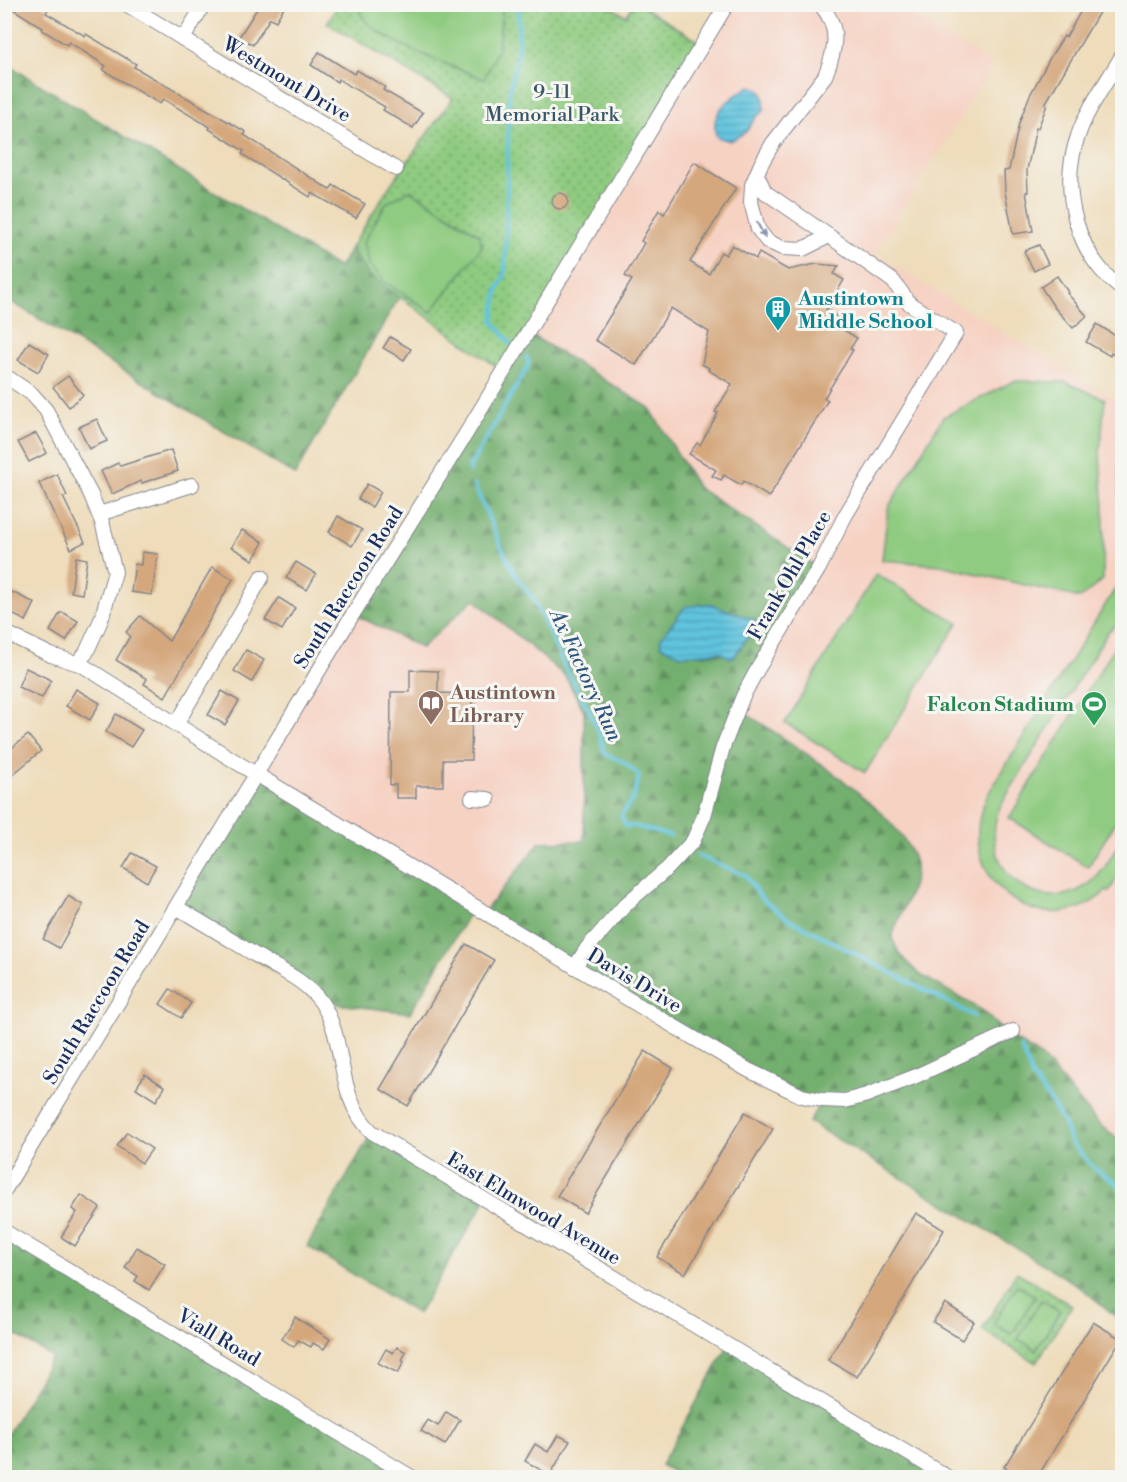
<svg xmlns="http://www.w3.org/2000/svg" width="1127" height="1482" font-family="'Libre Bodoni',serif">
	<defs>
		<pattern id="forest-firs" width="22" height="20" patternUnits="userSpaceOnUse" patternTransform="scale(1.5)"><rect width="22" height="20" fill="#73af6e"/><path d="M5 1l3.5 6h-7zM16 11l3.5 6h-7z" fill="#5e8f5e"/></pattern>
		<pattern id="park-dots" width="8" height="8" patternUnits="userSpaceOnUse" patternTransform="scale(1.5)"><rect width="8" height="8" fill="#8fcb80"/><path d="M2 2h.1M6 6h.1" fill="none" stroke="#74a56c" stroke-width="1.8" stroke-linecap="round"/></pattern>
		<pattern id="water-rules" width="6" height="5" patternUnits="userSpaceOnUse" patternTransform="scale(1.5)"><rect width="6" height="5" fill="#60c4de"/><path d="M0 2.5h6" fill="none" stroke="#4ea0b7"/></pattern>
	</defs>
	<rect width="100%" height="100%" fill="#f6f6f2"/>
	<filter id="ink" filterUnits="userSpaceOnUse"><feTurbulence type="fractalNoise" baseFrequency=".0167" numOctaves="2"/><feDisplacementMap in="SourceGraphic" scale="12" xChannelSelector="R" yChannelSelector="G"/><feConvolveMatrix kernelMatrix="1 2 1 2 8 2 1 2 1" color-interpolation-filters="sRGB"/></filter>
	<filter id="wash" filterUnits="userSpaceOnUse"><feTurbulence type="fractalNoise" baseFrequency=".008" numOctaves="4" result="noise"/><feDisplacementMap in="SourceGraphic" scale="24" xChannelSelector="R" yChannelSelector="G"/><feGaussianBlur stdDeviation="1.35" result="paint"/><feColorMatrix in="noise" values="0 0 0 0 0 0 0 0 0 0 0 0 0 0 0 0 0 1.4 0 .05"/><feComposite in="paint" operator="in"/></filter>
	<g filter="url(#wash)">
		<rect width="100%" height="100%" fill="#eedcba"/>
		<g fill="#f6d2c3">
			<polygon points="727,5 897,5 993,64 875,254 1122,404 1122,1142 1099,1124 1043,1058 1005,1033 982,1010 919,974 900,955 892,938 897,920 915,882 883,813 850,785 738,708 819,568 698,488 650,408 528,333"/>
			<polygon points="474,599 565,676 584,711 584,842 484,912 257,774 353,614 421,648"/>
		</g>
		<g fill="url(#forest-firs)" stroke="#476f66" stroke-width="1.5" fill-rule="evenodd">
			<polygon points="11,67 339,268 351,248 368,274 400,296 295,475 5,298 4,78"/>
			<path d="M528 333 650 408 698 488 819 568 738 708C781 737 907 813 915 864 918 885 898 916 892 938L900 955 919 974 982 1010 1005 1033 1043 1058 1099 1124 1122 1142V1322L1079 1286 809 1122 821 1101 802 1096 484 912 540 842 584 841V711L565 676 474 599 421 648 354 614ZM685 607 755 620 752 631 734 657 720 652 704 655 661 638Z"/>
			<polygon points="257,774 474,906 410,1013 321,1002 176,907"/>
			<polygon points="372,1132 485,1201 418,1314 307,1246"/>
			<polygon points="4,1231 413,1477 5,1477 5,1439 52,1357 5,1328"/>
			<polygon points="728,1346 949,1477 683,1478 661,1465"/>
		</g>
		<g fill="url(#park-dots)" stroke="#557d6f" stroke-width="1.5">
			<polygon points="606,4 626,16 633,5 640,5 703,44 504,372 368,274 351,248 389,187 453,98 327,23 338,5"/>
			<polygon points="1119,403 1122,406 1122,557 1120,555"/>
			<polygon points="1017,1272 1072,1305 1036,1363 982,1330"/>
		</g>
		<g fill="#8fcb80" stroke="#557d6f" stroke-width="1.5">
			<path d="M364 4 503 5 498 49 484 79C458 68 368 38 360 12Z"/>
			<polygon points="410,190 480,235 482,247 431,312 385,282 369,264 364,241 386,203"/>
			<polygon points="1014,381 1066,382 1105,399 1100,453 1104,509 1103,580 1080,598 940,565 882,560 888,508 943,417"/>
			<polygon points="876,574 958,623 865,773 785,723"/>
			<path d="M1115 589 1122 594V620L1108 632 1103 640 1002 803C973 860 1031 920 1086 886 1103 875 1112 855 1122 838V869L1109 892 1106 891C1041 951 947 875 988 794Z"/>
			<polygon points="1119,640 1122,642 1122,812 1088,867 1009,818"/>
			<polygon points="1017,1285 1035,1296 1012,1334 993,1324"/>
			<polygon points="1041,1300 1060,1311 1036,1350 1018,1339"/>
		</g>
		<g fill="url(#water-rules)" stroke="#3e7a9e" stroke-width="1.5">
			<path d="M750 86C764 89 765 98 764 111L756 117 746 132 730 141 717 137C707 112 732 97 750 86Z"/>
			<polygon points="709,604 755,620 752,630 734,657 730,658 720,652 681,655 661,646 661,638 685,607"/>
		</g>
		<g fill="none" stroke-linecap="round" stroke-linejoin="round">
			<g stroke="#60c4de" stroke-width="4">
				<polyline points="511,344 493,321 498,288 503,280 505,270 509,93 518,53 519,4"/>
				<polyline points="470,472 469,468 528,366 528,359 526,357"/>
				<polyline points="474,485 506,557 517,577 534,600 565,668 586,705 599,732 605,754 624,762 639,775 634,797 621,816 626,827 635,826 670,836"/>
				<polyline points="698,856 745,875 762,899 787,918 974,1016"/>
				<polyline points="1021,1047 1033,1079 1049,1099 1063,1122 1071,1143 1095,1169 1116,1182 1122,1189"/>
			</g>
		</g>
		<g id="blocks">
			<g fill="#d4a77d">
				<polygon points="5,4 39,4 48,9 46,13 85,36 86,34 136,64 134,67 246,132 244,135 330,190 333,185 365,204 356,218 312,193 310,197 242,154 244,151 209,129 210,127 163,99 160,104 125,83 103,70 106,66 69,42 67,45 42,30 43,28"/>
				<polygon points="260,4 286,4 276,21 270,18 253,45 239,37"/>
				<polygon points="1085,4 1104,4 1045,104 1047,105 1038,128 1036,128 1027,170 1028,192 1026,192 1033,231 1013,234 1005,192 1004,171 1009,170 1019,123 1029,97 1051,56 1064,36 1066,37"/>
				<polygon points="319,52 354,74 357,70 385,87 383,90 423,113 413,128 383,110 385,107 338,79 337,82 311,65"/>
				<polygon points="694,162 736,188 690,262 709,274 721,252 726,255 732,245 756,259 759,253 788,270 816,264 839,266 834,274 844,280 826,310 846,322 842,329 857,338 850,349 853,350 824,398 828,400 769,497 743,481 741,485 724,475 721,480 712,476 716,470 689,454 697,443 700,445 718,413 715,412 732,384 708,370 709,368 702,364 709,332 671,308 636,365 595,340 632,280 625,276 644,243 641,241 659,210 664,214"/>
				<circle cx="560" cy="201" r="8"/>
				<polygon points="1039,245 1048,264 1034,271 1024,251"/>
				<polygon points="1057,276 1068,292 1067,293 1087,316 1073,328 1054,307 1041,287"/>
				<polygon points="1097,324 1122,340 1122,360 1111,353 1110,356 1086,342"/>
				<polygon points="390,337 411,349 404,360 383,348"/>
				<polygon points="29,342 49,354 38,372 18,360"/>
				<polygon points="68,376 83,395 69,407 53,387"/>
				<polygon points="97,419 107,441 89,449 79,427"/>
				<polygon points="36,433 47,453 29,462 18,442"/>
				<polygon points="171,450 178,471 142,483 141,481 112,494 101,471 118,463 120,466"/>
				<polygon points="57,474 67,496 63,497 85,542 71,549 39,483"/>
				<polygon points="367,484 381,492 372,507 358,499"/>
				<polygon points="338,516 362,530 352,546 329,532"/>
				<polygon points="242,530 263,542 253,560 231,547"/>
				<polygon points="142,552 158,554 152,595 131,592 135,564 141,565"/>
				<polygon points="76,557 87,559 82,594 71,592"/>
				<polygon points="296,562 316,574 307,590 286,578"/>
				<polygon points="212,567 233,579 165,697 144,684 147,679 116,660 130,636 126,632 140,616 169,641"/>
				<polygon points="12,592 35,603 26,621 4,610"/>
				<polygon points="279,598 295,608 282,630 265,620"/>
				<polygon points="60,613 64,613 78,621 66,641 50,631"/>
				<polygon points="246,650 264,660 252,682 234,671"/>
				<polygon points="26,668 51,680 42,698 18,687"/>
				<polygon points="410,670 438,671 438,693 472,694 471,760 443,760 443,786 416,786 416,798 396,798 396,785 390,785 391,692 410,692"/>
				<polygon points="76,689 100,703 90,720 66,706"/>
				<polygon points="222,691 239,701 225,725 208,715"/>
				<polygon points="116,714 142,730 131,747 106,732"/>
				<polygon points="28,735 41,751 12,775 4,766 4,754"/>
				<polygon points="132,853 156,866 147,882 123,868"/>
				<polygon points="68,896 83,905 59,948 43,939"/>
				<polygon points="466,944 494,960 408,1106 380,1089"/>
				<polygon points="170,989 191,1003 181,1018 160,1004"/>
				<polygon points="645,1051 673,1068 585,1213 557,1196"/>
				<polygon points="145,1074 165,1087 156,1101 136,1088"/>
				<polygon points="745,1112 773,1129 685,1274 657,1257"/>
				<polygon points="127,1132 152,1149 142,1163 117,1146"/>
				<polygon points="81,1195 100,1208 75,1246 61,1237 77,1212 72,1209"/>
				<polygon points="916,1213 944,1230 857,1377 828,1360"/>
				<polygon points="137,1247 165,1264 149,1290 135,1281 138,1276 125,1268"/>
				<polygon points="945,1303 974,1322 962,1340 933,1322"/>
				<polygon points="295,1317 330,1339 324,1349 313,1343 311,1347 298,1340 294,1347 282,1339"/>
				<polygon points="1093,1322 1121,1339 1037,1478 1021,1478 1004,1467"/>
				<polygon points="397,1347 406,1352 402,1360 404,1362 398,1373 378,1363 386,1349 393,1353"/>
				<polygon points="446,1412 460,1420 445,1445 421,1431 428,1420 438,1426"/>
				<polygon points="558,1435 570,1441 550,1475 525,1461 535,1444 548,1452"/>
			</g>
		</g>
	</g>
	<g filter="url(#ink)">
		<use href="#blocks" fill-opacity="0" stroke="#84868c" stroke-width="1.5"/>
		<g fill="none" stroke-linecap="round" stroke-linejoin="round">
			<g stroke="#84868c" stroke-width="16">
				<g id="minor">
					<polyline points="126,4 396,169"/>
					<polyline points="183,39 204,4"/>
					<path d="M1122 56C1107 82 1087 108 1078 136 1059 189 1076 256 1122 289"/>
					<path d="M757 175 765 192 829 236 803 249 782 248 767 241 758 229 751 202 752 185 761 164 773 143 825 76C836 49 841 28 820 4"/>
					<polyline points="4,375 32,394 46,410 91,495 102,522 115,572 101,620 86,653 77,663"/>
					<polyline points="99,514 192,485"/>
					<polyline points="4,632 51,655 82,665 241,765 653,1014 748,1070 802,1096 822,1100 845,1101 867,1095 914,1077 1013,1031"/>
					<polyline points="176,725 262,577"/>
					<polyline points="472,798 488,799"/>
					<path d="M176 907C205 924 234 942 262 959 283 971 307 982 321 1002 348 1041 334 1096 372 1132L949 1478"/>
					<polyline points="575,967 587,948 626,904 668,868 693,841 704,816 723,747 743,696 757,670 819,568 845,516 956,333 910,304 893,281 829,236"/>
					<polyline points="4,1191 353,614 467,432 727,4"/>
					<polyline points="4,1231 413,1478"/>
				</g>
			</g>
			<use href="#minor" stroke="#fff" stroke-width="14"/>
		</g>
		<defs><path id="oneway-solid" d="M-6-.8H1V-3.2L6.5 0L1 3.2V.8H-6Z" transform="scale(1.5)"/></defs>
		<use fill="#8d97ae" href="#oneway-solid" transform="translate(761 230) rotate(62)"/>
	</g>
	<defs>
		<g id="building-pin" transform="scale(1.35)"><path d="M0 17L-7.5 6A9.5 9.5 0 1 1 7.5 6Z" fill="#0f9aa8" stroke="#f6f6f2"/><path d="M-4-6H4V6H1V3H-1V6H-4ZM-2.5-4.3h1.7v1.8h-1.7ZM.8-4.3h1.7v1.8H.8ZM-2.5-1h1.7V.8h-1.7ZM.8-1h1.7V.8H.8Z" fill="#fff"/></g>
		<g id="library-pin" transform="scale(1.35)"><path d="M0 17L-7.5 6A9.5 9.5 0 1 1 7.5 6Z" fill="#8d6e63" stroke="#f6f6f2"/><path d="M-6-4Q-3-5.5-.7-3.5V5Q-3 3-6 4ZM6-4Q3-5.5 .7-3.5V5Q3 3 6 4Z" fill="#fff"/></g>
		<g id="stadium-pin" transform="scale(1.35)"><path d="M0 17L-7.5 6A9.5 9.5 0 1 1 7.5 6Z" fill="#2e9e5b" stroke="#f6f6f2"/><path d="M0-5a6.5 5 0 1 0 0 10a6.5 5 0 1 0 0-10ZM-3.5-1.8h7v3.6h-7Z" fill="#fff"/></g>
	</defs>
	<g fill-rule="evenodd">
		<use href="#building-pin" x="778" y="309"/>
		<use href="#library-pin" x="431" y="703"/>
		<use href="#stadium-pin" x="1094" y="704"/>
	</g>
	<g text-anchor="middle" stroke-width="6" stroke-linejoin="round" paint-order="stroke">
		<g font-size="20" fill="#1b2f5e" stroke="#f6f6f2">
			<text transform="translate(287 79) rotate(31)" y="7">Westmont Drive</text>
			<text transform="translate(789 575) rotate(-60)" y="7">Frank Ohl Place</text>
			<text transform="translate(348 587) rotate(-58)" y="7">South Raccoon Road</text>
			<text transform="translate(635 980) rotate(31)" y="7">Davis Drive</text>
			<text transform="translate(96 1002) rotate(-59)" y="7">South Raccoon Road</text>
			<text transform="translate(534 1208) rotate(31)" y="7">East Elmwood Avenue</text>
			<text transform="translate(219 1337) rotate(31)" y="7">Viall Road</text>
		</g>
		<g font-size="20" fill="#385666" stroke="#f6f6f2">
			<text x="552" y="98">9-11<tspan x="552" dy="23">Memorial Park</tspan></text>
		</g>
		<g font-size="20" font-weight="bold" fill="#0d838f" stroke="#f6f6f2" text-anchor="start">
			<text x="798" y="305">Austintown<tspan x="798" dy="23">Middle School</tspan></text>
		</g>
		<g font-size="20" font-weight="bold" fill="#785e54" stroke="#f6f6f2" text-anchor="start">
			<text x="450" y="699">Austintown<tspan x="450" dy="23">Library</tspan></text>
		</g>
		<g font-size="20" font-weight="bold" fill="#27864d" stroke="#f6f6f2" text-anchor="end">
			<text x="1074" y="711">Falcon Stadium</text>
		</g>
		<g font-size="21" font-style="italic" fill="#2c547e" stroke="#f6f6f2">
			<text transform="translate(586 675) rotate(65)" y="7">Ax Factory Run</text>
		</g>
	</g>
	<rect width="1127" height="1482" fill="none" stroke="#f6f6f2" stroke-width="24"/>
</svg>
